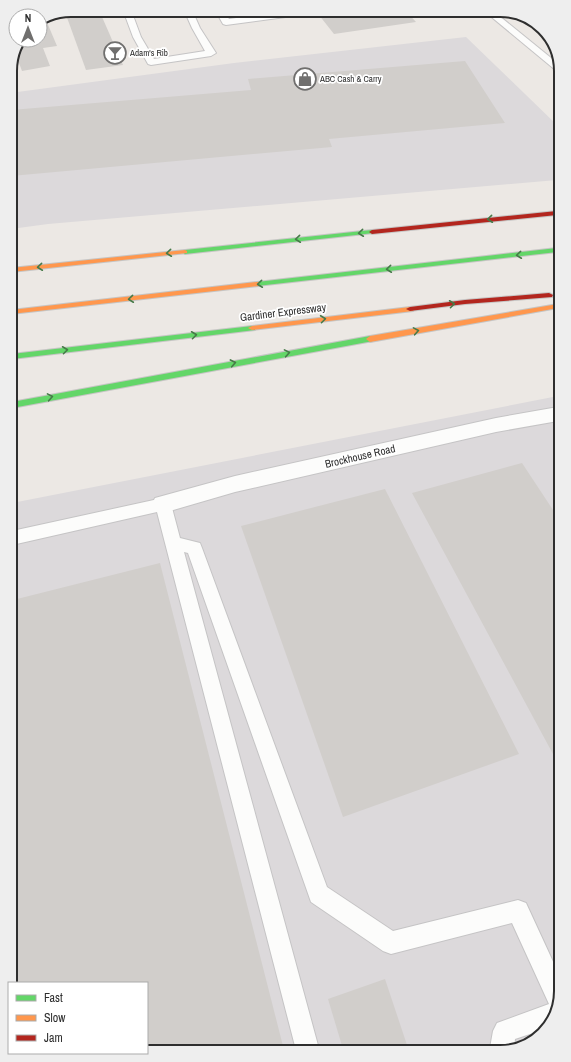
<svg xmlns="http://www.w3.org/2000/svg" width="571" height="1062" font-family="'Archivo Narrow',sans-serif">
	<rect width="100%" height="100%" fill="#ece8e4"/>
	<g fill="#dcd9db">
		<polygon points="466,37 557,125 557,180 48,224 11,229 10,93 234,63"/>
		<polygon points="558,396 561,992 551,1025 524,1047 147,1051 147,983 15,983 12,503"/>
	</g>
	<g fill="#d1cecb">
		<polygon points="71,10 99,10 123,65 86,70 65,12"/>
		<polygon points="315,10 405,10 416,22 334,34"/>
		<polygon points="46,20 57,46 43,48 50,66 22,71 16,55 22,40 40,40 40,23"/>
		<polygon points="465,61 505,123 329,139 332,147 11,176 11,110 251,90 248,79"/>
		<polygon points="522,463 559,519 560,767 412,493"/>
		<polygon points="385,489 519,754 343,817 241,526"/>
		<polygon points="160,563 284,1050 147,1051 147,983 15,983 13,600"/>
		<polygon points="385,979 408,1048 343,1049 328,999"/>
	</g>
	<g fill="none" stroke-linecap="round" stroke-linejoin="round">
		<g stroke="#c5c4c5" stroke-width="2">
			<g id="lane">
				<polygon points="123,10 131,10 141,37 154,59 205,51 192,28 184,10 192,10 200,28 216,53 211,56 151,65 148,64 133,37"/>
				<polygon points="215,10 223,10 229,19 293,10 297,13 293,16 226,25 223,24"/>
				<polygon points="483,10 492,10 556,62 556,69 553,68"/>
				<polygon points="163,498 169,500 171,504 180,538 200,543 202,548 327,887 393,931 518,900 526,903 561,979 561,992 551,1025 548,1028 515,1039 514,1047 490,1048 493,1031 497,1023 549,1004 512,923 391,954 383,951 311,902 188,553 184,552 319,1049 296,1050 157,512 12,545 12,531"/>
			</g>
		</g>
		<g stroke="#c5c4c5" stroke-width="2">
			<polygon id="street" points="558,407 558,421 496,432 235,492 163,513 155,510 152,504 155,498 235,476 496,418"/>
		</g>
		<g stroke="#c6c5c4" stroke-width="2">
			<g id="fast">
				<polygon points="372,230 374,231 374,233 185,254 182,252 185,250"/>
				<polygon points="557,248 557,252 257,286 254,284 257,282"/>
				<polygon points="252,326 255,326 255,330 12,359 12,354"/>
				<polygon points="370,336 373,337 373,341 12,408 12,402"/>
			</g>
		</g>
		<g stroke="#c6c5c4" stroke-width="2">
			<g id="slow">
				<polygon points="185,250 187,251 187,253 11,272 11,268"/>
				<polygon points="257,282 259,282 259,286 11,314 11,310"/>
				<polygon points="558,304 558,308 370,342 366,339 370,336"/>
				<polygon points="410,307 414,309 413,311 252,330 248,328 252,326"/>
			</g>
		</g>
		<g stroke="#c6c5c4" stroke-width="2">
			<g id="jam">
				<polygon points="557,211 557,215 372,234 369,232 372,230"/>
				<polygon points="549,293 553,295 552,297 465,304 410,311 406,309 410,307 465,300"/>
			</g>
		</g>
		<use href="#lane" fill="#fcfcfb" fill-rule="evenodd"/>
		<use href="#street" fill="#fcfcfb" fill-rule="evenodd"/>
		<use href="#fast" fill="#63d668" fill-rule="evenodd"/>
		<use href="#slow" fill="#ff974d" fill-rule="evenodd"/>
		<use href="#jam" fill="#b3261e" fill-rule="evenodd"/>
	</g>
	<defs><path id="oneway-chevron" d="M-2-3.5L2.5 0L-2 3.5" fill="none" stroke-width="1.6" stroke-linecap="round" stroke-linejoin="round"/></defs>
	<g stroke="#467a48">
		<use href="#oneway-chevron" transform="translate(490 219) rotate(174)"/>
		<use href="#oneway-chevron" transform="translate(361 233) rotate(174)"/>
		<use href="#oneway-chevron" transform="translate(298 239) rotate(174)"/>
		<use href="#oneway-chevron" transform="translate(169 253) rotate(174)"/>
		<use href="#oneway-chevron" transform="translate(519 255) rotate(174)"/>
		<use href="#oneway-chevron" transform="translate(40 267) rotate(174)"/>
		<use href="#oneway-chevron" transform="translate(389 269) rotate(174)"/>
		<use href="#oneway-chevron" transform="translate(260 284) rotate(174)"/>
		<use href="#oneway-chevron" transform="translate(131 299) rotate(174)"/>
		<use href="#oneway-chevron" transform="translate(452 304) rotate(-7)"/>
		<use href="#oneway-chevron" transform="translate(323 319) rotate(-7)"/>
		<use href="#oneway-chevron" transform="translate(416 331) rotate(-10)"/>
		<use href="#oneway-chevron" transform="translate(194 335) rotate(-7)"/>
		<use href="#oneway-chevron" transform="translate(65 350) rotate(-7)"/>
		<use href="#oneway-chevron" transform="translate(287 353) rotate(-10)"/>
		<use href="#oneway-chevron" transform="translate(233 363) rotate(-11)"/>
		<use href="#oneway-chevron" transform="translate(50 397) rotate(-10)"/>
	</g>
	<defs>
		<g id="bar-ring" transform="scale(1.15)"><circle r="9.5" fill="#fff" stroke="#706f6e" stroke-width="1.5"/><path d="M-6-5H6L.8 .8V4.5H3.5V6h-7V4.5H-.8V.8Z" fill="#706f6e"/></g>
		<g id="shop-ring" transform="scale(1.15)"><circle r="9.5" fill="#fff" stroke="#706f6e" stroke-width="1.5"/><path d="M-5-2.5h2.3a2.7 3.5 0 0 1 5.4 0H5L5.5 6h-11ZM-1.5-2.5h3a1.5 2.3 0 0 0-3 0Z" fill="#706f6e"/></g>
	</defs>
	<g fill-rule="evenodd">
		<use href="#bar-ring" x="115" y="53"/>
		<use href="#shop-ring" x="305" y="79"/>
	</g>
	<g text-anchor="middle" stroke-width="3.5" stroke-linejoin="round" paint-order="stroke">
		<g font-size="9" fill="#2e2e2e" stroke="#fff" text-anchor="start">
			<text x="130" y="56">Adam's Rib</text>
			<text x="320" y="82">ABC Cash &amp; Carry</text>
		</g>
		<g font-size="11" fill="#2e2e2e" stroke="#fff">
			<text transform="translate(283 312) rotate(-7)" y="4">Gardiner Expressway</text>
			<text transform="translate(360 456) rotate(-13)" y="4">Brockhouse Road</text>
		</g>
	</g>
	<path d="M0 0H571V1062H0ZM71 17H500A54 54 0 0 1 554 71V991A54 54 0 0 1 500 1045H71A54 54 0 0 1 17 991V71A54 54 0 0 1 71 17Z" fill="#eee" fill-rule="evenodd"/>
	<path fill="none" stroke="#2e2e2e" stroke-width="2" d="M71 17H500A54 54 0 0 1 554 71V991A54 54 0 0 1 500 1045H71A54 54 0 0 1 17 991V71A54 54 0 0 1 71 17Z"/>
	<rect x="8" y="982" width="140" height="72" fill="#ffffff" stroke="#ababab"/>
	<rect x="16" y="995" width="20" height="6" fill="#63d668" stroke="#ababab"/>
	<text x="44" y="1002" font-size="12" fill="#2e2e2e">Fast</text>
	<rect x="16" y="1015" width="20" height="6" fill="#ff974d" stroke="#ababab"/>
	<text x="44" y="1022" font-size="12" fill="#2e2e2e">Slow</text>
	<rect x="16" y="1035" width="20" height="6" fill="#b3261e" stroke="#ababab"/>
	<text x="44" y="1042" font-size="12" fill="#2e2e2e">Jam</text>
	<g transform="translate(28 28)"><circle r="19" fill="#ffffff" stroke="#ababab"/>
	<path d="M0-3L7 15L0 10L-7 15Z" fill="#706f6e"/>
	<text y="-6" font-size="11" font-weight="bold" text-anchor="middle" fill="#2e2e2e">N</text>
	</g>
</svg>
